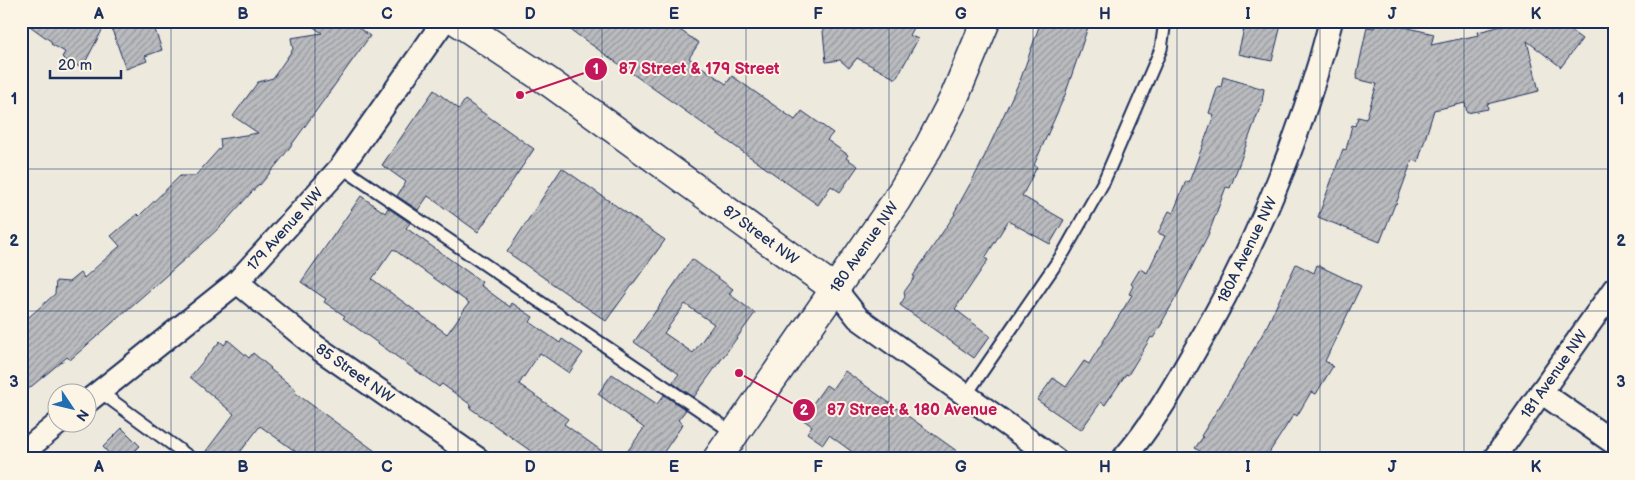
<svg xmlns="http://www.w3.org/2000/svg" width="1635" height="480" font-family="'Balsamiq Sans',sans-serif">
	<defs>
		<pattern id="building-hatch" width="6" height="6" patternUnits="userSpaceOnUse" patternTransform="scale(1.25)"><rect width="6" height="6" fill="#babbbe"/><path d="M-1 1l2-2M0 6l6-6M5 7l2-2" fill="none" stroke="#96989e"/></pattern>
	</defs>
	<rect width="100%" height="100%" fill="#eee9dd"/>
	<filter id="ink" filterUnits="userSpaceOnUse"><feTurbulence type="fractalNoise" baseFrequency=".02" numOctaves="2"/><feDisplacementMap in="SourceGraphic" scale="10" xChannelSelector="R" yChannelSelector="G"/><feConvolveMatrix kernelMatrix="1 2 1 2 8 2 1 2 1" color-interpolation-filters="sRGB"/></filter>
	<g filter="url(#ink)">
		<g fill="url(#building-hatch)" stroke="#1b2f5e" fill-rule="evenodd">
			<polygon points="23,21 107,21 82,68 65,60 62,57 65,52 51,44 52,42"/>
			<polygon points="109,21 152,21 162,50 145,56 147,61 126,69"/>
			<polygon points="305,21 349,21 370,36 282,158 260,185 259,184 225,222 202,244 70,360 67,357 21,395 21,324 55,294 56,281 69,282 80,273 84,278 120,246 111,236 137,214 139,216 180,176 195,176 221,147 220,139 258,133 233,116 258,82 273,78 293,49 291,38 322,33"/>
			<polygon points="558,21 653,21 666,30 671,24 699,43 689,58 726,84 732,76 795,120 802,111 833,133 827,140 848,155 846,158 858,166 840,192 831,186 818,205"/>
			<polygon points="822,21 917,21 909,35 918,39 896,79 857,58 849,68 840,60 826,62"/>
			<polygon points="1041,21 1090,21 1065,95 1034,165 1037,167 1022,196 1064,220 1050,244 1008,221 985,258 988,260 955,309 990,336 974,358 900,305 905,297 904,292 915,277 913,276 955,214 954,213 979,168 1021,78"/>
			<polygon points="1246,21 1282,21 1272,61 1238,54"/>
			<polygon points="1376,21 1401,21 1400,26 1434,34 1431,45 1479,35 1478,32 1506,25 1500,21 1558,21 1582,39 1561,67 1527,41 1539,91 1487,104 1488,109 1467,113 1465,103 1434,110 1418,162 1412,160 1396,204 1395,204 1380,242 1318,217 1343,149 1346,150 1352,125 1355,126 1358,117 1366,119 1377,84 1356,79 1367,27 1374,28"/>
			<polygon points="1223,77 1264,89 1262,102 1241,159 1230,188 1226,187 1208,235 1179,292 1162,322 1163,322 1153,338 1151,337 1128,375 1126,374 1105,405 1101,402 1081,430 1037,400 1053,378 1066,387 1084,361 1089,364 1132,295 1129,294 1133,286 1131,284 1140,269 1147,273 1165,236 1158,233 1169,211 1173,213 1186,181 1189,182 1214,115 1209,113 1218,86 1221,87"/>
			<polygon points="434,90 459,109 465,100 534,149 478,232 428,196 418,210 397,196 406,182 382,165"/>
			<polygon points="562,168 665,240 606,321 507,252"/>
			<path d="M361 196 385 213 388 208 410 223 406 228 482 282 480 285 510 307 512 303 533 317 530 322 560 343 562 339 583 353 569 373 540 353 519 384 568 419 564 424 613 459H542L470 408 471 405 442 384 439 387 343 318 345 316 324 302 326 299 301 282ZM393 249 469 303 447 334 372 279Z"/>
			<path d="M692 259 733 289 729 294 755 313 694 397 672 383 679 374 634 342ZM685 304 714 324 693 353 664 333Z"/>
			<polygon points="1296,264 1314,273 1317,265 1361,286 1325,361 1333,366 1316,394 1311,392 1297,416 1294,414 1265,459 1211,459 1195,448 1203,437 1201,436 1233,385 1266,328"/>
			<polygon points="228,340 249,358 253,353 271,368 270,369 296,390 294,392 386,459 306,459 260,426 235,459 200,459 234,414 190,377 220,341 224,345"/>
			<polygon points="845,371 905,414 968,459 862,459 829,435 823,444 807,433 812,426 802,419 826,385 832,389"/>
			<polygon points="612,374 657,404 664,395 686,410 678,420 683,424 659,459 622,459 644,428 598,394"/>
			<polygon points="122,428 140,446 127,459 114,459 103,447"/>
		</g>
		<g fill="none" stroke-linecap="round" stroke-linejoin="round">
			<g stroke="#1b2f5e" stroke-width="15">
				<g id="service">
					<polyline points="341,167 735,434"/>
					<polyline points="99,391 192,459"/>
					<polyline points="966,395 1064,252 1104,181 1161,49 1165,21"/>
				</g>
			</g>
			<g stroke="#1b2f5e" stroke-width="26">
				<g id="minor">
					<polyline points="237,282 315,346 478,459"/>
					<polyline points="835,289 858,318 1055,459"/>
					<polyline points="1541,392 1614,443"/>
					<polyline points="88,401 237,282 341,167 444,21"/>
					<polyline points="21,454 60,422"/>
					<path d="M1123 459C1151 427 1173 389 1194 352 1255 248 1301 138 1331 21"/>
					<polyline points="1494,459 1614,289"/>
				</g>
			</g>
			<g stroke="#1b2f5e" stroke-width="31">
				<g id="tertiary">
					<polyline points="457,21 549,82 835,289"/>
					<polyline points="717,459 896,201 928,148 954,98 986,21"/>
				</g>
			</g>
			<use href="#service" stroke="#fcf5e5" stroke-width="11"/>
			<use href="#minor" stroke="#fcf5e5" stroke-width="22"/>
			<use href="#tertiary" stroke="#fcf5e5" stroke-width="28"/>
		</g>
	</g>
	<path fill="none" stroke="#1b2f5e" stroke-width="1" stroke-opacity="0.55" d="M171 21V459M315 21V459M458 21V459M602 21V459M746 21V459M889 21V459M1033 21V459M1177 21V459M1320 21V459M1464 21V459M21 169H1614M21 311H1614"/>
	<g text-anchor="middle" stroke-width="4" stroke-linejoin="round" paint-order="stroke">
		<g font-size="15" fill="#1b2f5e" stroke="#fcf5e5">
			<text transform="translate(285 229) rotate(-48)" y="5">179 Avenue NW</text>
			<text transform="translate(761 235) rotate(36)" y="5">87 Street NW</text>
			<text transform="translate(864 247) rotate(-55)" y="5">180 Avenue NW</text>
			<text transform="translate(1247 250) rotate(-64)" y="5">180A Avenue NW</text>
			<text transform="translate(355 373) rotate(35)" y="5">85 Street NW</text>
			<text transform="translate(1554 374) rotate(-55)" y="5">181 Avenue NW</text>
		</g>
	</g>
	<path fill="none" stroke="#c2185b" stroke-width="2" d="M520 95L596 69M739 373L804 410"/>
	<g fill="#c2185b" stroke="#fcf5e5" stroke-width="2">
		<circle cx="520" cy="95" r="5"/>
		<circle cx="739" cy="373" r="5"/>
		<circle cx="596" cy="69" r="12"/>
		<circle cx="804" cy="410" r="12"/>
	</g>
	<g font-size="15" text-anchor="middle" font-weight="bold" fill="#fff">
		<text x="596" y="74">1</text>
		<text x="804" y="415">2</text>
	</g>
	<g font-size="16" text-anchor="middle" font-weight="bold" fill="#c2185b" stroke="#fcf5e5" stroke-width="4" stroke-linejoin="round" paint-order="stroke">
		<text x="699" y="74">87 Street &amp; 179 Street</text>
		<text x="912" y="415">87 Street &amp; 180 Avenue</text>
	</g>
	<rect width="1635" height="480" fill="none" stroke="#fcf5e5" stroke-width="55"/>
	<g transform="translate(72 408) rotate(125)"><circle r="24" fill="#fcf5e5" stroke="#a2a6af"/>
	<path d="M0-4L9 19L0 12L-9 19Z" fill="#1f6fb2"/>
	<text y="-8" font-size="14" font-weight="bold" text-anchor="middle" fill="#1b2f5e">N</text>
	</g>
	<path d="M50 70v8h71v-8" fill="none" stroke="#1b2f5e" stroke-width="2.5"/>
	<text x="58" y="70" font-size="15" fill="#1b2f5e" stroke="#fcf5e5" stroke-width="4" paint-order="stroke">20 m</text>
	<rect x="28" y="28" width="1580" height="424" fill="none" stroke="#1b2f5e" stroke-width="2"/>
	<g font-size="16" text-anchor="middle" font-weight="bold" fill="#1b2f5e">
		<text x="99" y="19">A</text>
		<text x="243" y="19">B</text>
		<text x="387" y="19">C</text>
		<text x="530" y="19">D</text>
		<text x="674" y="19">E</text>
		<text x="818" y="19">F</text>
		<text x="961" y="19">G</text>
		<text x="1105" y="19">H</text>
		<text x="1248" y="19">I</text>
		<text x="1392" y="19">J</text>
		<text x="1536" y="19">K</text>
		<text x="14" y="104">1</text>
		<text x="1621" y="104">1</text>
		<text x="14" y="246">2</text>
		<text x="1621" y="246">2</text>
		<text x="14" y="387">3</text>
		<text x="1621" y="387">3</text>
		<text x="99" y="472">A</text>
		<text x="243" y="472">B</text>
		<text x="387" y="472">C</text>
		<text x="530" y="472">D</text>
		<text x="674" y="472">E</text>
		<text x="818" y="472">F</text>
		<text x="961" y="472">G</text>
		<text x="1105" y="472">H</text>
		<text x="1248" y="472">I</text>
		<text x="1392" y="472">J</text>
		<text x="1536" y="472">K</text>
	</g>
</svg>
